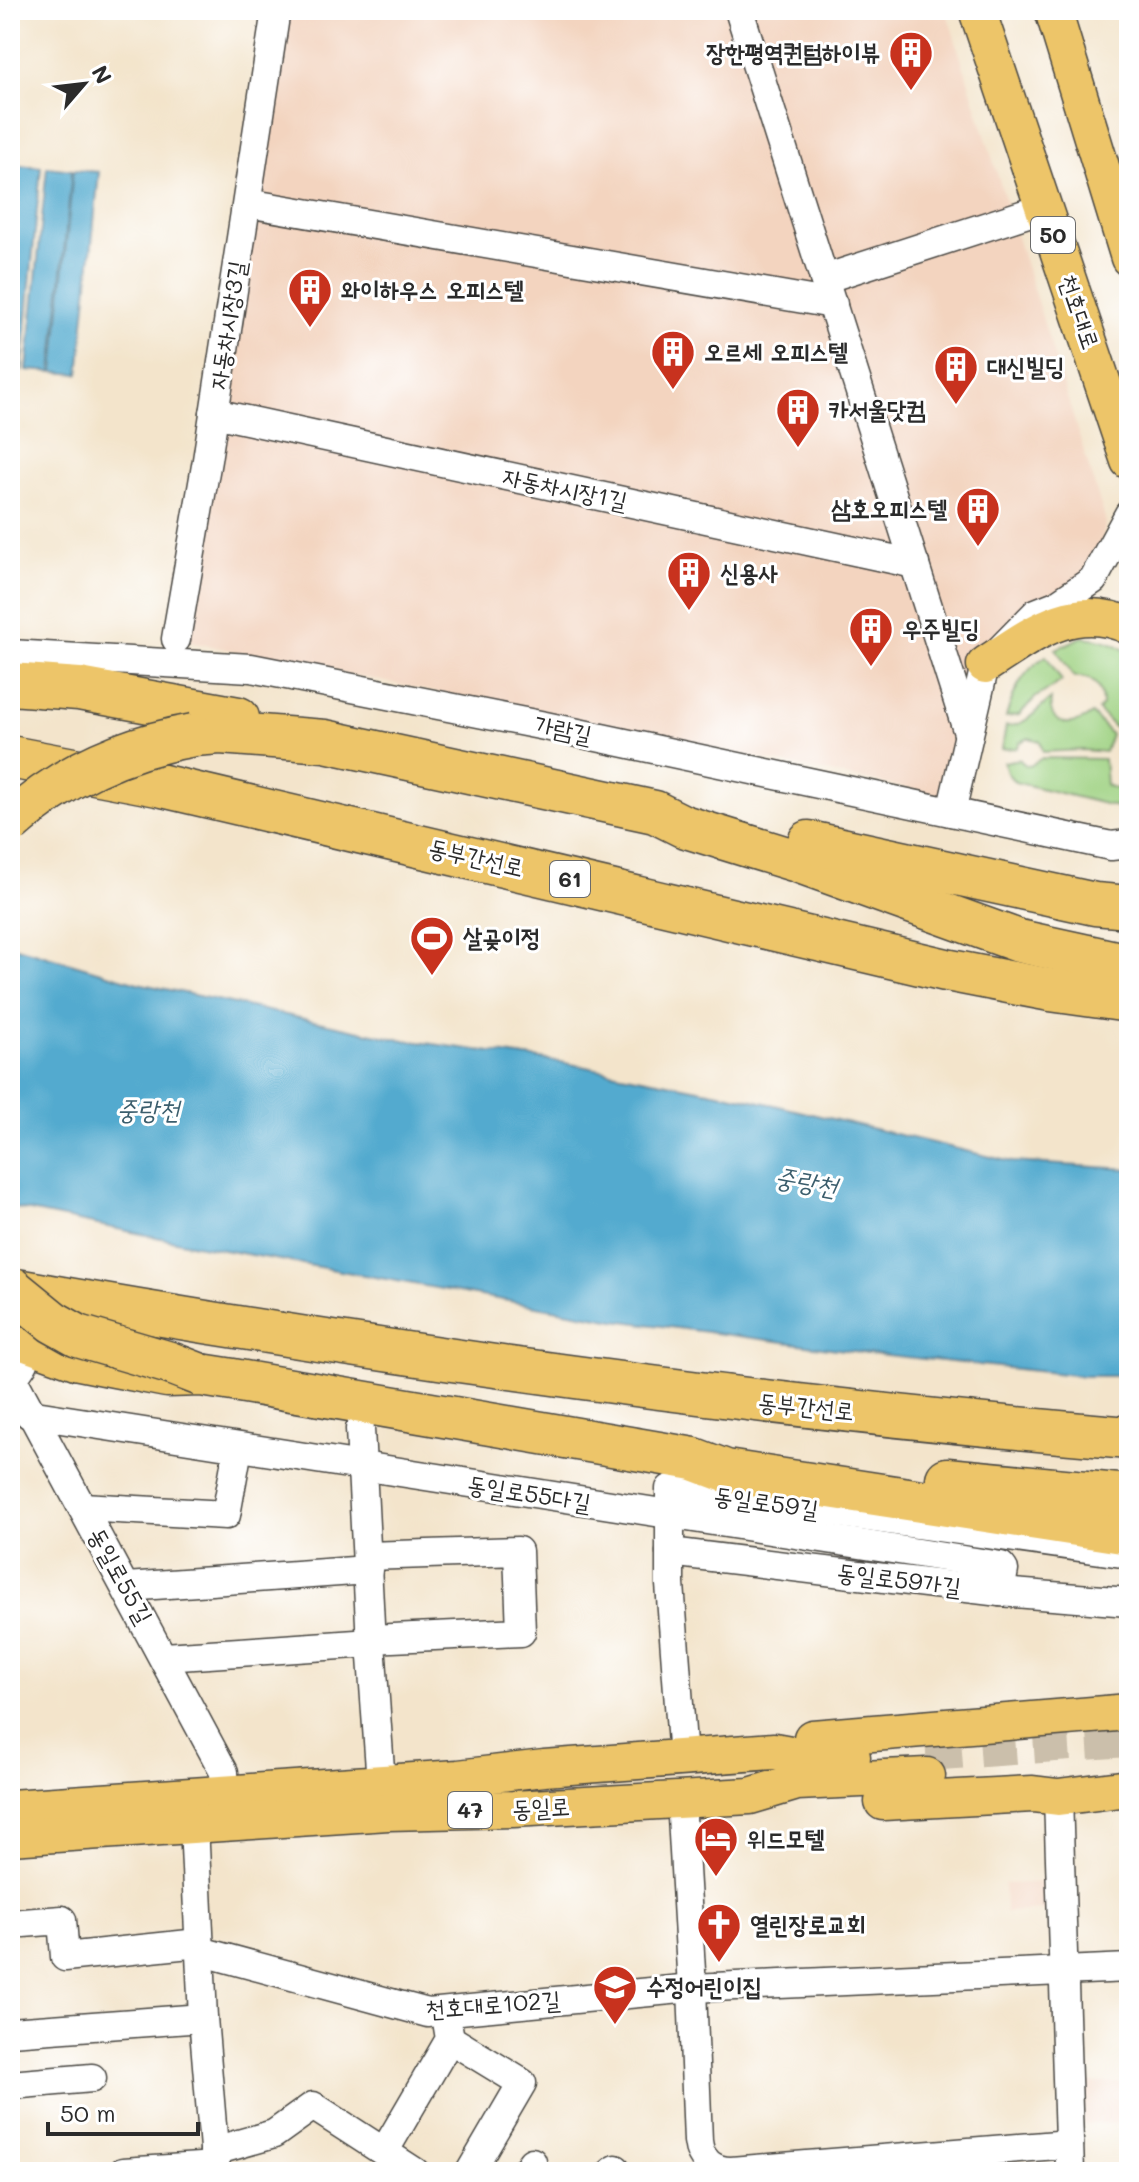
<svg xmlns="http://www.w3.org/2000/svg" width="1139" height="2182" font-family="Mali,'Poor Story',sans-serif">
	<rect width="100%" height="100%" fill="#fff"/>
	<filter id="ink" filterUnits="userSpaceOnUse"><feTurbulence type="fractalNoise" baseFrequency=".0125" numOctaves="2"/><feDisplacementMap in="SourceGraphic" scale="16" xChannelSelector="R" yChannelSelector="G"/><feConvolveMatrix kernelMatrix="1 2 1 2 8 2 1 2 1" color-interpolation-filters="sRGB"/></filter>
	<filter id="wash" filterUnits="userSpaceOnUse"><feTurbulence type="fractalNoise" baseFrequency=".006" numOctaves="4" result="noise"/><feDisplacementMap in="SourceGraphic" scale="32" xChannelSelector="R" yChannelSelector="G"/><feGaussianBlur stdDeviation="1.8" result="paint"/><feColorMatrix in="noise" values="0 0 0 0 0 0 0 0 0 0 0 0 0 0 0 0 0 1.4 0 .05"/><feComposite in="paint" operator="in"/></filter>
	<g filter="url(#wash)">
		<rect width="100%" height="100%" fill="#f3e4cb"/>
		<g fill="#f3d4bf">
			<polygon points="276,10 946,10 1106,522 1093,580 985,665 954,798 176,639"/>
			<polygon points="1046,1882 1047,1910 1005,1912 1004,1884"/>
			<rect x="1083" y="2083" width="44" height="41"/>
		</g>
		<g fill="#9ed181" stroke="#647e56" stroke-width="2">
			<path d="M1082 637C1098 638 1117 642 1129 654V711L1119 720 1115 728 1098 710 1102 705C1102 687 1093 675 1074 677L1056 649Z"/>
			<path d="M1046 656 1062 681 1035 698 1019 715 1006 717C1014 690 1022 672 1046 656Z"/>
			<path d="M1051 699C1047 728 1075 728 1092 714L1111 734 1105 752 1082 750 1043 752 1040 741 1029 738 1020 742 1017 748 1002 749 1006 726C1025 727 1036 710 1051 699Z"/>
			<polygon points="1042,758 1104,759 1106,785 1121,791 1129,784 1129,810 1015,782 1007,773 1004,762 1019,759 1025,765 1030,766"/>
		</g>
		<g fill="#52aacf" stroke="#3e6a7d" stroke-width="2">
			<polygon points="16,165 41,167 22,370 10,368 10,231"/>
			<polygon points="47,167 72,170 52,372 27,370"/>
			<polygon points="73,170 99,172 79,374 54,372"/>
			<polygon points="10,945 138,983 397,1039 555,1061 745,1098 1012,1162 1129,1169 1129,1376 1083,1376 868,1353 615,1320 195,1245 10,1207"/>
		</g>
	</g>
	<g filter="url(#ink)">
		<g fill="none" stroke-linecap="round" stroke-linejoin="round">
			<polyline stroke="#cbbfab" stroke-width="36" stroke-dasharray="36 18" stroke-linecap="butt" points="926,1753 1129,1739"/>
			<g stroke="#494743" stroke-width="31">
				<g id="minor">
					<polyline points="739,10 968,733"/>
					<polyline points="247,203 833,304"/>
					<polyline points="824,279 1043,208"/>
					<polyline points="214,413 915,564"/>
					<polyline points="176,639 207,460 276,10"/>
					<polyline points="10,654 251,668 545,726 1111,846 1129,844"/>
					<polyline points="951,812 985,665 1036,613 1056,605 1093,580 1129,514"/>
					<polyline points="10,1361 24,1363 13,1379 224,1772 225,1794"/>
					<polyline points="29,1414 1001,1566 1004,1570 1000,1592"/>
					<polyline points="360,1429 371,1643 381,1783"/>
					<polyline points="82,1507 226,1515 238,1448"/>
					<polyline points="670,1552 1000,1592 1129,1602"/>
					<polyline points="367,1556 518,1551 521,1632 371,1639"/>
					<polyline points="126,1587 368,1570"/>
					<polyline points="164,1657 371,1643"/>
					<polyline points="683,1758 670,1584 670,1489 1129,1554"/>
					<polyline points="1058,1797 1070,2172"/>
					<path d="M681 1800 692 1988 698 2141C700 2160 712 2171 731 2171L1069 2144"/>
					<polyline points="194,1825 203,2018 216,2172"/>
					<polyline points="10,1924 62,1920 65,1957 199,1943"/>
					<polyline points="200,1951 428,2013 692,1988 1129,1968"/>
					<polyline points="10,2032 203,2018"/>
					<polyline points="450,2039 522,2083 470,2172"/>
					<polyline points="10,2085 92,2078"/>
					<polyline points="214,2151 274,2134 313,2106 415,2172"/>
					<polyline points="384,2152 450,2039 447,2021"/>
					<polyline points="123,2172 215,2166"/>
					<polyline points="525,2172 532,2162"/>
					<polyline points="612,2172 616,2169"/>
				</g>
			</g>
			<g stroke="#494743" stroke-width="39">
				<g id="major">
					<polyline points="977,10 1129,461"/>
					<polyline points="1053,10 1129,258"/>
					<path d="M985 665C1031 635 1073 600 1129 626"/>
					<polyline points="812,1738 1129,1712"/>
					<polyline points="883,1802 1033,1794 1058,1797 1129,1788"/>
					<polyline points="10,1808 458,1778 544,1768 774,1751 818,1759 852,1757"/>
					<polyline points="10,1837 388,1812 513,1809 750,1796 797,1782 927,1776"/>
				</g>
			</g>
			<g stroke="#494743" stroke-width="45">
				<g id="highway">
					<polyline points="10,684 79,689 238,718"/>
					<polyline points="194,735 220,733 325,741 655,812 683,826 797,861 1019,941 1129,965"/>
					<polyline points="10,757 163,786 946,970 1050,990 1129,1001"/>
					<polyline points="809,842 1095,904 1129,907"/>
					<path d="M10 1289C381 1354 754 1407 1129 1438"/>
					<polyline points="10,1334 79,1359 114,1366 167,1376 201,1375 233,1380 694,1459 726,1471 1129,1533"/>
					<polyline points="947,1479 1129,1496"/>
				</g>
			</g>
			<use href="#minor" stroke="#fff" stroke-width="28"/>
			<use href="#major" stroke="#edc569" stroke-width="36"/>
			<use href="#highway" stroke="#edc569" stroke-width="42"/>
			<g stroke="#494743" stroke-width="45" stroke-linecap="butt">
				<g id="highway-bridge">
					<path d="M10 823C62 775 124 747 194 735"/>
					<polyline points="10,1287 53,1322 78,1336 170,1363 201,1375"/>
				</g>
			</g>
			<use href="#highway-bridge" stroke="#edc569" stroke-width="42"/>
		</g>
	</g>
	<defs>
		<g id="building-pin" transform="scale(2.3)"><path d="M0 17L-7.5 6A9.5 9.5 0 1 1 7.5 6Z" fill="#c8321e" stroke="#fff"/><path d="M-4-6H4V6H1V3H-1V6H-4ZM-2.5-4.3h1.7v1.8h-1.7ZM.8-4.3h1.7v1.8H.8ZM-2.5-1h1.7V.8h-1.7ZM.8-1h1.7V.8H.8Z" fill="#fff"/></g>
		<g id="stadium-pin" transform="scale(2.3)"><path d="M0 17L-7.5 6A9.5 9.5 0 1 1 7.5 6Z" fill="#c8321e" stroke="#fff"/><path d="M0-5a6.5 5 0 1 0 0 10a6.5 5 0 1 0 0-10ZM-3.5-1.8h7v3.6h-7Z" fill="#fff"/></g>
		<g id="hotel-pin" transform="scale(2.3)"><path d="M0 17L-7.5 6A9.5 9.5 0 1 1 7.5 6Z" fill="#c8321e" stroke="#fff"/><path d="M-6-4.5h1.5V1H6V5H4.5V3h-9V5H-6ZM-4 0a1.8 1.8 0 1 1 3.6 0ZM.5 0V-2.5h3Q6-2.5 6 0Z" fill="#fff"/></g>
		<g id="church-pin" transform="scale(2.3)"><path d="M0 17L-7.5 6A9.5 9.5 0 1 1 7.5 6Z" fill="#c8321e" stroke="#fff"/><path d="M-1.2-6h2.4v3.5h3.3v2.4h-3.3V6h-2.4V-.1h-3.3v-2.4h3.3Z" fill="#fff"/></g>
		<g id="school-pin" transform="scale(2.3)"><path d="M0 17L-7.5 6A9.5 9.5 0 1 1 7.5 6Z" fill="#c8321e" stroke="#fff"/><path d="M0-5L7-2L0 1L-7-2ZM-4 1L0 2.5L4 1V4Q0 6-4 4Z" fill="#fff"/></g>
	</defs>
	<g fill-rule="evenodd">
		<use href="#building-pin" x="911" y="53"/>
		<use href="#building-pin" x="310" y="290"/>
		<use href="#building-pin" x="673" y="352"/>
		<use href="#building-pin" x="956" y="367"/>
		<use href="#building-pin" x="798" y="410"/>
		<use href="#building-pin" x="978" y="509"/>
		<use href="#building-pin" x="689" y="573"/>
		<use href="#building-pin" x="871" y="629"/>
		<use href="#stadium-pin" x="432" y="938"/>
		<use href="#hotel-pin" x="716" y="1839"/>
		<use href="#church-pin" x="719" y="1925"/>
		<use href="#school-pin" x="615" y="1987"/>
	</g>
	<g text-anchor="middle" stroke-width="6" stroke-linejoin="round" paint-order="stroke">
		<g fill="#fff" stroke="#6b6b6b" stroke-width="2">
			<rect x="1031" y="217" width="44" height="36" rx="6"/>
			<rect x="550" y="861" width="40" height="36" rx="6"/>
			<rect x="448" y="1792" width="44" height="36" rx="6"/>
		</g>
		<g font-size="22" font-weight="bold" fill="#2b2b2b">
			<text x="1053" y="243">50</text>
			<text x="570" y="887">61</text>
			<text x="470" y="1818">47</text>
		</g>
		<g font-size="24" font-weight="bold" fill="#2b2b2b" stroke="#fff" text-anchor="start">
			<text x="880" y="61" text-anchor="end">장한평역퀀텀하이뷰</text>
			<text x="341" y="298">와이하우스 오피스텔</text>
			<text x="704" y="360">오르세 오피스텔</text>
			<text x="987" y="375">대신빌딩</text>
			<text x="829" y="418">카서울닷컴</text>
			<text x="947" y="517" text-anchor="end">삼호오피스텔</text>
			<text x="720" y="581">신용사</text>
			<text x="902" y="637">우주빌딩</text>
			<text x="463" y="946">살곶이정</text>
			<text x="747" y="1847">위드모텔</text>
			<text x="750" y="1933">열린장로교회</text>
			<text x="646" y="1995">수정어린이집</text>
		</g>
		<g font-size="24" fill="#2b2b2b" stroke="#fff">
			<text transform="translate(1079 312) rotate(71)" y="8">천호대로</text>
			<text transform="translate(228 325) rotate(-81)" y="8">자동차시장3길</text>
			<text transform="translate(565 489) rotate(12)" y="8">자동차시장1길</text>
			<text transform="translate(563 730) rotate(12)" y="8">가람길</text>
			<text transform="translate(476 858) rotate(13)" y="8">동부간선로</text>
			<text transform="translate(806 1407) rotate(6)" y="8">동부간선로</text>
			<text transform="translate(529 1494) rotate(9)" y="8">동일로55다길</text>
			<text transform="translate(766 1503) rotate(8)" y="8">동일로59길</text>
			<text transform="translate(120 1576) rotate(61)" y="8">동일로55길</text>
			<text transform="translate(899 1580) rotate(7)" y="8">동일로59가길</text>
			<text transform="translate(541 1808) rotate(-3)" y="8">동일로</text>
			<text transform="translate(493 2005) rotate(-4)" y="8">천호대로102길</text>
		</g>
		<g font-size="26" font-style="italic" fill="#3b5e6d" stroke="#fff">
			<text x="148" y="1119">중랑천</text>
			<text transform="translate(806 1182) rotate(10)" y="9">중랑천</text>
		</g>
	</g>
	<rect width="1139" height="2182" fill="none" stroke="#fff" stroke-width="40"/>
	<g transform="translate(84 84) rotate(62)" stroke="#ffffff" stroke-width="6" paint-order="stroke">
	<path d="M0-6L14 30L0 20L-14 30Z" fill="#2b2b2b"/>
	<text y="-12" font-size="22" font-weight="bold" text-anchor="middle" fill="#2b2b2b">N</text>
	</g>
	<path d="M48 2122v12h150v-12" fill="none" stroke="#2b2b2b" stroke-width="4"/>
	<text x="60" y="2122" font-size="24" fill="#2b2b2b" stroke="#ffffff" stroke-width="6" paint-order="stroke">50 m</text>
</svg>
